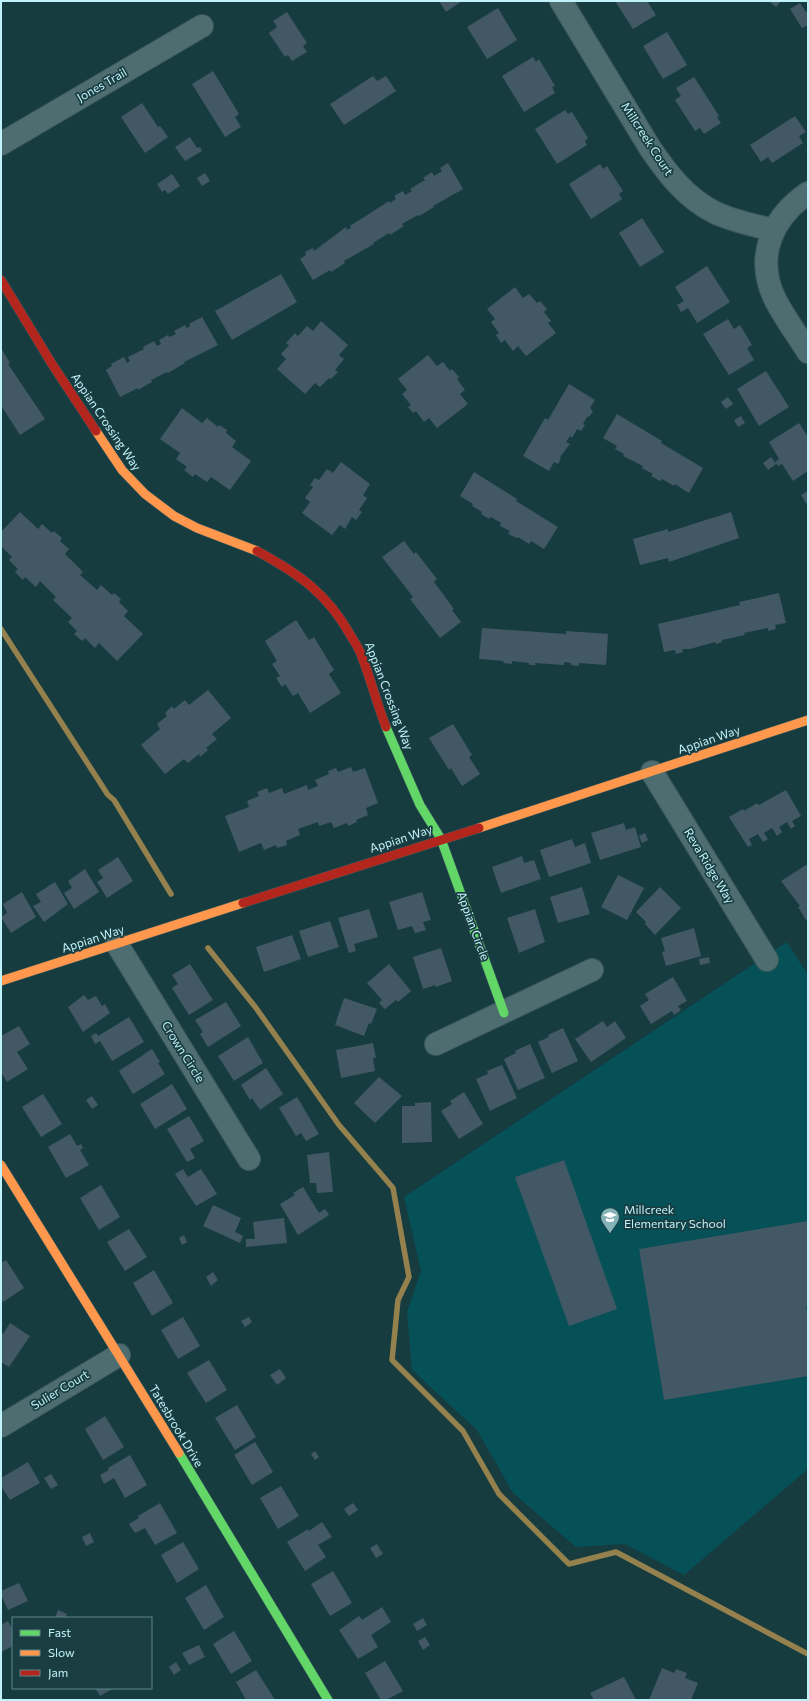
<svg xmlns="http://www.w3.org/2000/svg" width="809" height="1701" font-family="Commissioner,sans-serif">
	<rect width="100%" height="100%" fill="#163c40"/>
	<polygon fill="#065057" points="787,942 808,975 808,1469 684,1575 625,1544 576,1547 513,1493 477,1430 412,1370 407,1312 421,1271 404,1197"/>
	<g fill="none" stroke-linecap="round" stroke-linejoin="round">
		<g stroke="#95814d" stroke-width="5.5">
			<polyline points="1,629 108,795 114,800 171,894"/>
			<polyline points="208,948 256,1008 339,1125 393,1188 409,1277 398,1300 392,1360 463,1431 499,1494 569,1564 616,1552 808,1654"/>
		</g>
	</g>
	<g fill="#425865">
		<polygon points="439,1 462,1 446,12"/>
		<polygon points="615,1 647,1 656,15 633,29"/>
		<polygon points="769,1 781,1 776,7"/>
		<polygon points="800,3 806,12 808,11 808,25 802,28 790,9"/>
		<polygon points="498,8 517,40 487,59 467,27"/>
		<polygon points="287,12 307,43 303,46 307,52 292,61 288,55 285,57 269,33 277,27 273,21"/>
		<polygon points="667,32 687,65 663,79 643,46"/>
		<polygon points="533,57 536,62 539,59 555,86 552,87 555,93 524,112 502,76"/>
		<polygon points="213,71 239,114 235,117 241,127 225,137 192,84"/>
		<polygon points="373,76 377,81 386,76 396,91 344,125 330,104"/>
		<polygon points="694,77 719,116 717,117 721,123 704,134 700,128 695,131 675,100 681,96 676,88"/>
		<polygon points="142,103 158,127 160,126 168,137 145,153 121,117"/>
		<polygon points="565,110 568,114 572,112 588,138 585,141 587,145 557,164 535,129"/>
		<polygon points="795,116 806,132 799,136 803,143 772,163 768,157 761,162 750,145"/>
		<polygon points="190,137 197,148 200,147 202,151 185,161 175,147"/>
		<polygon points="448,163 463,189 433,206 434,207 419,216 418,215 402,224 404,226 390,235 389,233 373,243 374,244 344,261 345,263 331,272 330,270 313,280 300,259 306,255 305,252 313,248 314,251 346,227 347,230 351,228 350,226 389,201 390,203 396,199 394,196 403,191 405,195 412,191 410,189 425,180 423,178 432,172 434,176 442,171 440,168"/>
		<polygon points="600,164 603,169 607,166 623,191 619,194 622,199 591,219 569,184"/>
		<polygon points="205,173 210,181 202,186 197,178"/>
		<polygon points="172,174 180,186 168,194 165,190 162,192 157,184"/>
		<polygon points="642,218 664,252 640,267 619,233"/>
		<polygon points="707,266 730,302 697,323 688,308 681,312 677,305 684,301 675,287"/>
		<polygon points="281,274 297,302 232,340 215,311"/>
		<polygon points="515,287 523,298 529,294 537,303 540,301 547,309 544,312 551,321 548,323 556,333 526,356 518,346 513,351 505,340 501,343 496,335 499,333 491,322 495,319 487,309"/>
		<polygon points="202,317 218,345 184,362 185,363 168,373 167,372 151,380 152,382 138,390 138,388 120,397 106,370 112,366 111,364 124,357 127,363 130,361 128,357 144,349 143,347 154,341 157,346 161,344 159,340 168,335 169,337 176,334 174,331 185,325 187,328 190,326 189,324"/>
		<polygon points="728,319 734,329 740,325 752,345 747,348 754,360 729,375 703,334"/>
		<polygon points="321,321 348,345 339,355 344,359 335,370 338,372 331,379 329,378 320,387 315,383 305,394 277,369 286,359 281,354 289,345 286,343 295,333 298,336 307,326 313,331"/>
		<polygon points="1,348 10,363 8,364 45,419 20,435 2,407 1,407"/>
		<polygon points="428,355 437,366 443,362 450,371 452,369 459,377 457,379 465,390 460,394 468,404 437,428 429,418 424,422 416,411 413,413 408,407 411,405 402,394 407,390 398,379"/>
		<polygon points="766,371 789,407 759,426 737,389"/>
		<polygon points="569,384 595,400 590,408 593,411 589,417 588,416 583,424 585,425 581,431 577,429 572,438 570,436 566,442 570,444 560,457 561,458 558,464 554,462 549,471 523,456 545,418 548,420"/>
		<polygon points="728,397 733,404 726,409 721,402"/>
		<polygon points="182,408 202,423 207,418 218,427 219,425 227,430 226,433 236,441 232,447 251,461 230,490 211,477 207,482 195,474 193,477 184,470 187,467 176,459 180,453 160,439"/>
		<polygon points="617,414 662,441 661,443 703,468 689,493 675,484 674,486 662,479 660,481 651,476 653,474 642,468 643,466 623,456 624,454 615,449 617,446 603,438"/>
		<polygon points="741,416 745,423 738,427 734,420"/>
		<polygon points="799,423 808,437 808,471 793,481 782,464 778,466 775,462 779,459 769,442"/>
		<polygon points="771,457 776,464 768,470 763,463"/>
		<polygon points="341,462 370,484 363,495 367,498 359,510 362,512 356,520 352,517 345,529 340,525 332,535 302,513 310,502 305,498 313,487 310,485 315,478 319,480 327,469 333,473"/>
		<polygon points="474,472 517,499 516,501 558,527 544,549 531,541 529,544 518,537 517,538 508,534 510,531 500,526 501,523 491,517 489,519 481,514 482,512 472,506 473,504 460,496"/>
		<polygon points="808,491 808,506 801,495"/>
		<polygon points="20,512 38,529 42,524 52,533 54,531 62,538 60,541 69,549 65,554 83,572 80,575 97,590 101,585 112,595 114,593 121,599 119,602 128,611 124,616 143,634 117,661 99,643 95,648 85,638 82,641 74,634 77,631 68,622 72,618 53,600 56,597 40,581 36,587 25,577 23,580 15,572 18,569 9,560 12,557 1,546 1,532"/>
		<polygon points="731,512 739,538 669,562 668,558 640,565 633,539 668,529 668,532"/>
		<polygon points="404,541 414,554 416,552 437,579 434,582 454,609 452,610 461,622 440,638 410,599 413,597 382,557"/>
		<polygon points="779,593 786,623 775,625 776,629 768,631 768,628 744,633 745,635 722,640 722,642 716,644 715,642 690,649 682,649 683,652 676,654 675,650 664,652 658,624 740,605 739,602"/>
		<polygon points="296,620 309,640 314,637 334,670 329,674 341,693 310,713 298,693 293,696 285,684 282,687 276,678 280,676 272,664 277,661 265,641"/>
		<polygon points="482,628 566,634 566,631 608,634 606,665 579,663 579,666 571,665 571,663 564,662 564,665 535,663 536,665 529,665 529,663 512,661 512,664 503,663 504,661 479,659"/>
		<polygon points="208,690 231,718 212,734 217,739 206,748 208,750 200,757 199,754 188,763 184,759 165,774 141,745 160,729 157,724 167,716 165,713 172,706 174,709 185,700 189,705"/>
		<polygon points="453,724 472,755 469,757 480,774 462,786 451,768 449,770 429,738"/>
		<polygon points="351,767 353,772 365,768 378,803 366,808 368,815 356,820 357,822 348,826 347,823 334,828 331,822 319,826 318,822 298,829 300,835 286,841 287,845 277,848 276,845 264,850 261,843 239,852 225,816 249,807 247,801 259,796 257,792 267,788 269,793 282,788 284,794 307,785 308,790 318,786 315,780 329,774 328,771 336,768 338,772"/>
		<polygon points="786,790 801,816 792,821 795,826 791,829 787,822 779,827 782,832 777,836 772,828 764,833 768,839 763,842 758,834 749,839 752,845 748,847 729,817 743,809 744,811 757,803 759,805"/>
		<polygon points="624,823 626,830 635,827 641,847 600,860 591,833"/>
		<polygon points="645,833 648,840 642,843 639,836"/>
		<polygon points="572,839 575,847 585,843 591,863 549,877 540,850"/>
		<polygon points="522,856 524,863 534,860 541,879 501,893 492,867"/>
		<polygon points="118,857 133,881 107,898 97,882 103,878 98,870"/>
		<polygon points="806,865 808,868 808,919 806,920 798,907 800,906 781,881"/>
		<polygon points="85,869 99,892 74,909 64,893 72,888 68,881"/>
		<polygon points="618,875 644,888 627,920 601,907"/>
		<polygon points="55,882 68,904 44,922 33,906 41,902 36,894"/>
		<polygon points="582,887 590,914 558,923 550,897"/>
		<polygon points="660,887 681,908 655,935 645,924 646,922 636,912"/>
		<polygon points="22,892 36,917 11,933 1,917 7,913 3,904"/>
		<polygon points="422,892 431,920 423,922 426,930 415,933 412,926 398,930 389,902"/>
		<polygon points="369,909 378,937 354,944 356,951 349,953 338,918"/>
		<polygon points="535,909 545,942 519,953 507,918"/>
		<polygon points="330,921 339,947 308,957 299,931"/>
		<polygon points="694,928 701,956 666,966 662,952 665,951 661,938"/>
		<polygon points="292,935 301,959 264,972 256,947"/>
		<polygon points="441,948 452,981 436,987 435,985 423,989 413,957"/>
		<polygon points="709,957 710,963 700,965 699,959"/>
		<polygon points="190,964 213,1000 189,1015 172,988 178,984 172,975"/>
		<polygon points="389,964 411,991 398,1002 396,1000 385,1009 379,1003 382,1000 367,983"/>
		<polygon points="673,977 687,1001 678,1006 681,1010 674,1015 672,1011 651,1024 640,1006 649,1000 645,994"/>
		<polygon points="84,995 88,1000 96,996 102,1006 105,1004 110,1013 83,1032 68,1007"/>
		<polygon points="344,998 377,1009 371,1024 369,1023 364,1036 335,1025"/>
		<polygon points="226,1002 241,1026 208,1047 200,1034 203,1032 195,1020"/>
		<polygon points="129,1017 144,1042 112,1061 100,1041 95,1044 91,1036 96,1033 98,1036"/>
		<polygon points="603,1021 607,1027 615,1021 626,1038 591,1062 575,1039"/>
		<polygon points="19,1026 30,1044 17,1052 28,1069 7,1082 1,1072 1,1036"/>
		<polygon points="563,1028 578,1061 552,1073 538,1042 549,1037 548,1035"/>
		<polygon points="248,1037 263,1063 234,1081 218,1056"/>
		<polygon points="373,1043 376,1058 373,1058 375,1071 341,1078 336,1050"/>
		<polygon points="530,1044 545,1078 518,1090 504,1059 516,1053 515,1051"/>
		<polygon points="152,1049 160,1062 158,1063 165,1074 133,1094 119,1071"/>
		<polygon points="502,1065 517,1098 490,1111 476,1079 488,1074 487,1071"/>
		<polygon points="266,1068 283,1094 260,1110 252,1098 250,1100 241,1085"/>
		<polygon points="379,1077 402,1096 375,1123 354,1103"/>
		<polygon points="172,1084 187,1109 155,1129 140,1104"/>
		<polygon points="464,1092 483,1124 459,1139 441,1111 452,1104 450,1101"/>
		<polygon points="43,1094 62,1124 41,1137 22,1107"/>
		<polygon points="92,1096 98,1105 92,1109 86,1100"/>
		<polygon points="297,1097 319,1134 306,1141 301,1133 296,1136 279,1108"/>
		<polygon points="431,1102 432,1142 402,1143 402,1106 415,1106 415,1103"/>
		<polygon points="189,1116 204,1141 190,1149 195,1158 187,1162 167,1129"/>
		<polygon points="70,1134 77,1146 81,1144 83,1148 80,1150 89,1165 66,1178 48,1147"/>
		<polygon points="329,1152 333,1192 317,1193 316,1183 310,1183 307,1155"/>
		<polygon points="564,1160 617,1309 569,1326 515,1177"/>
		<polygon points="183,1169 188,1177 201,1169 217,1194 196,1206 175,1174"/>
		<polygon points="101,1185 120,1217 99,1230 80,1198"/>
		<polygon points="303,1187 319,1213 325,1209 329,1215 298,1235 280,1204 295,1195 293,1193"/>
		<polygon points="213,1205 241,1218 235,1232 243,1236 240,1243 203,1226"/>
		<polygon points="284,1218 287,1243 246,1247 246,1239 255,1239 253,1222"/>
		<polygon points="808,1221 808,1305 806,1306 808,1316 808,1376 664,1400 639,1249"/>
		<polygon points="129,1229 147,1257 125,1271 107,1242"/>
		<polygon points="184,1235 187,1242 182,1245 179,1238"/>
		<polygon points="6,1260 24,1288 3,1302 1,1299 1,1263"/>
		<polygon points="154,1270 173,1303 152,1316 133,1283"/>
		<polygon points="213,1272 218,1280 211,1286 206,1277"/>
		<polygon points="183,1317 200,1346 178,1359 161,1330"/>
		<polygon points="249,1317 252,1322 245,1327 241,1321"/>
		<polygon points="10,1323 30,1336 9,1367 1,1362 1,1333 3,1334"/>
		<polygon points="209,1360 227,1390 206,1403 187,1373"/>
		<polygon points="280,1369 286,1378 277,1385 270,1375"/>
		<polygon points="237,1405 256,1437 235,1450 215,1418"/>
		<polygon points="105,1416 124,1447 103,1460 85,1429"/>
		<polygon points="255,1442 273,1472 252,1485 234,1455"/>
		<polygon points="315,1451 319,1457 315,1460 311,1454"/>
		<polygon points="130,1455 147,1485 125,1498 114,1478 104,1484 100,1475 109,1470 108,1468"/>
		<polygon points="28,1462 40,1483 10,1500 1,1486 1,1478"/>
		<polygon points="51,1474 58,1485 51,1489 44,1478"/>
		<polygon points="281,1486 299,1516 278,1529 260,1498"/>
		<polygon points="160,1503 177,1533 155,1545 145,1528 135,1533 129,1524 139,1518 138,1516"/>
		<polygon points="353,1503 358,1510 349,1516 344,1509"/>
		<polygon points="322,1522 332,1537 318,1545 326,1557 305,1571 287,1542 308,1529 309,1531"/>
		<polygon points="90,1533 94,1542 86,1546 82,1537"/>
		<polygon points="183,1542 199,1569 177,1583 161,1555"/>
		<polygon points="377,1544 383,1554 376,1558 370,1548"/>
		<polygon points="333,1571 352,1603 330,1616 311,1584"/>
		<polygon points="19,1583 28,1601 8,1610 1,1595 1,1591"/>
		<polygon points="206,1585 224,1617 204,1630 185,1598"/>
		<polygon points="382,1607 391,1622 371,1635 378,1647 358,1659 339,1630 359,1616 362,1620"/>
		<polygon points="58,1610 67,1614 65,1618 55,1618"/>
		<polygon points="423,1618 427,1625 417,1631 413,1624"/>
		<polygon points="8,1621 13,1631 13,1646 1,1652 1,1625"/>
		<polygon points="234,1631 252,1661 231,1674 213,1644"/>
		<polygon points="425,1637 430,1645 423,1650 418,1641"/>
		<polygon points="199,1645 205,1657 189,1665 182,1653"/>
		<polygon points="385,1661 403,1691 386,1700 381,1700 365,1673"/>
		<polygon points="176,1662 181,1670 174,1675 169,1667"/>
		<polygon points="662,1668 674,1673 676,1669 687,1673 685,1678 698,1683 691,1700 649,1700"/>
		<polygon points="256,1670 275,1700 246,1700 236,1682"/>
		<polygon points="624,1677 636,1700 594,1700 590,1693"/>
		<polygon points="95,1688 114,1688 100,1696"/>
	</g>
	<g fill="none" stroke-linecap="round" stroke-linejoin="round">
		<g stroke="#3b595c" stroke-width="24">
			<g id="street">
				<path d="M561 1 650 148C667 173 686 198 714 212 732 221 754 225 773 230"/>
				<polyline points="1,144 202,26"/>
				<path d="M808 193C773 217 755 255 774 297 783 316 797 334 808 352"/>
				<polyline points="652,772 767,960"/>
				<polyline points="117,944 249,1159"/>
				<polyline points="436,1044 592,970"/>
				<polyline points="1,1426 119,1355"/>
			</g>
		</g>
		<g stroke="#3b595c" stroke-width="10">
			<g id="fast">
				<polyline points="386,727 420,805 441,839 504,1013"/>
				<polyline points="179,1453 328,1700"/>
			</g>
		</g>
		<g stroke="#3b595c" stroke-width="10">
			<g id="slow">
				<polyline points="96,431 122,470 145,494 174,516 197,528 257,551"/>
				<polyline points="479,828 808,720"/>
				<polyline points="1,981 243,903"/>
				<polyline points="1,1165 179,1453"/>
			</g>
		</g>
		<g stroke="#3b595c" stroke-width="10">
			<g id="jam">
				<polyline points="1,280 52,364 96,431"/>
				<path d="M257 551C299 574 327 593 351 636 355 643 360 650 362 657 371 680 377 704 386 727"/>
				<polyline points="243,903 479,828"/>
			</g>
		</g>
		<use href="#street" stroke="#4e6d70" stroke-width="22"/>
		<use href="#fast" stroke="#63d668" stroke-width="9"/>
		<use href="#slow" stroke="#ff974d" stroke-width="9"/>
		<use href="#jam" stroke="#b3261e" stroke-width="9"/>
	</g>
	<defs>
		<g id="school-pin" transform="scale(1)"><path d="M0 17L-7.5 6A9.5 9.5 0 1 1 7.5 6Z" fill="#84b3b8" stroke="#193d41"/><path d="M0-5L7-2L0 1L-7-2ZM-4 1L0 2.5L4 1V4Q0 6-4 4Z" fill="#fff"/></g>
	</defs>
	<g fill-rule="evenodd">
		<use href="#school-pin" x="610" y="1217"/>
	</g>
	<g text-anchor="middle" stroke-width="3.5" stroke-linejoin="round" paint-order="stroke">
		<g font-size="12" fill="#c0f3f9" stroke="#193d41">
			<text transform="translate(102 85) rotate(-30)" y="4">Jones Trail</text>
			<text transform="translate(647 139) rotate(57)" y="4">Millcreek Court</text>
			<text transform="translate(106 422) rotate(56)" y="4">Appian Crossing Way</text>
			<text transform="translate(389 696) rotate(69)" y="4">Appian Crossing Way</text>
			<text transform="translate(709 740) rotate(-19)" y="4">Appian Way</text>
			<text transform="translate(401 839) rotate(-18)" y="4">Appian Way</text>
			<text transform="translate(709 866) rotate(59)" y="4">Reva Ridge Way</text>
			<text transform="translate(473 926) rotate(70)" y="4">Appian Circle</text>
			<text transform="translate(93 939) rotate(-18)" y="4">Appian Way</text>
			<text transform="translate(183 1052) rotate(58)" y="4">Crown Circle</text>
			<text transform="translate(60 1390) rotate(-31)" y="4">Sulier Court</text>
			<text transform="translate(176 1426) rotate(59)" y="4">Tatesbrook Drive</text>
		</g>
		<g font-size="12" fill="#c0f3f9" stroke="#193d41" text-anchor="start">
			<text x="624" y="1214">Millcreek<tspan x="624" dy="14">Elementary School</tspan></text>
		</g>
	</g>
	<rect width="809" height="1701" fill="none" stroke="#c0f3f9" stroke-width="4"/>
	<rect x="12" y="1617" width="140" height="72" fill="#193d41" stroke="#5c868b"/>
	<rect x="20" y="1630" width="20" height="6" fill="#63d668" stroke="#5c868b"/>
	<text x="48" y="1637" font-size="12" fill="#c0f3f9">Fast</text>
	<rect x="20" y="1650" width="20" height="6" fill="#ff974d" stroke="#5c868b"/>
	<text x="48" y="1657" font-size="12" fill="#c0f3f9">Slow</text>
	<rect x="20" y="1670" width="20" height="6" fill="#b3261e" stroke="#5c868b"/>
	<text x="48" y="1677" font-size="12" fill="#c0f3f9">Jam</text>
</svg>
